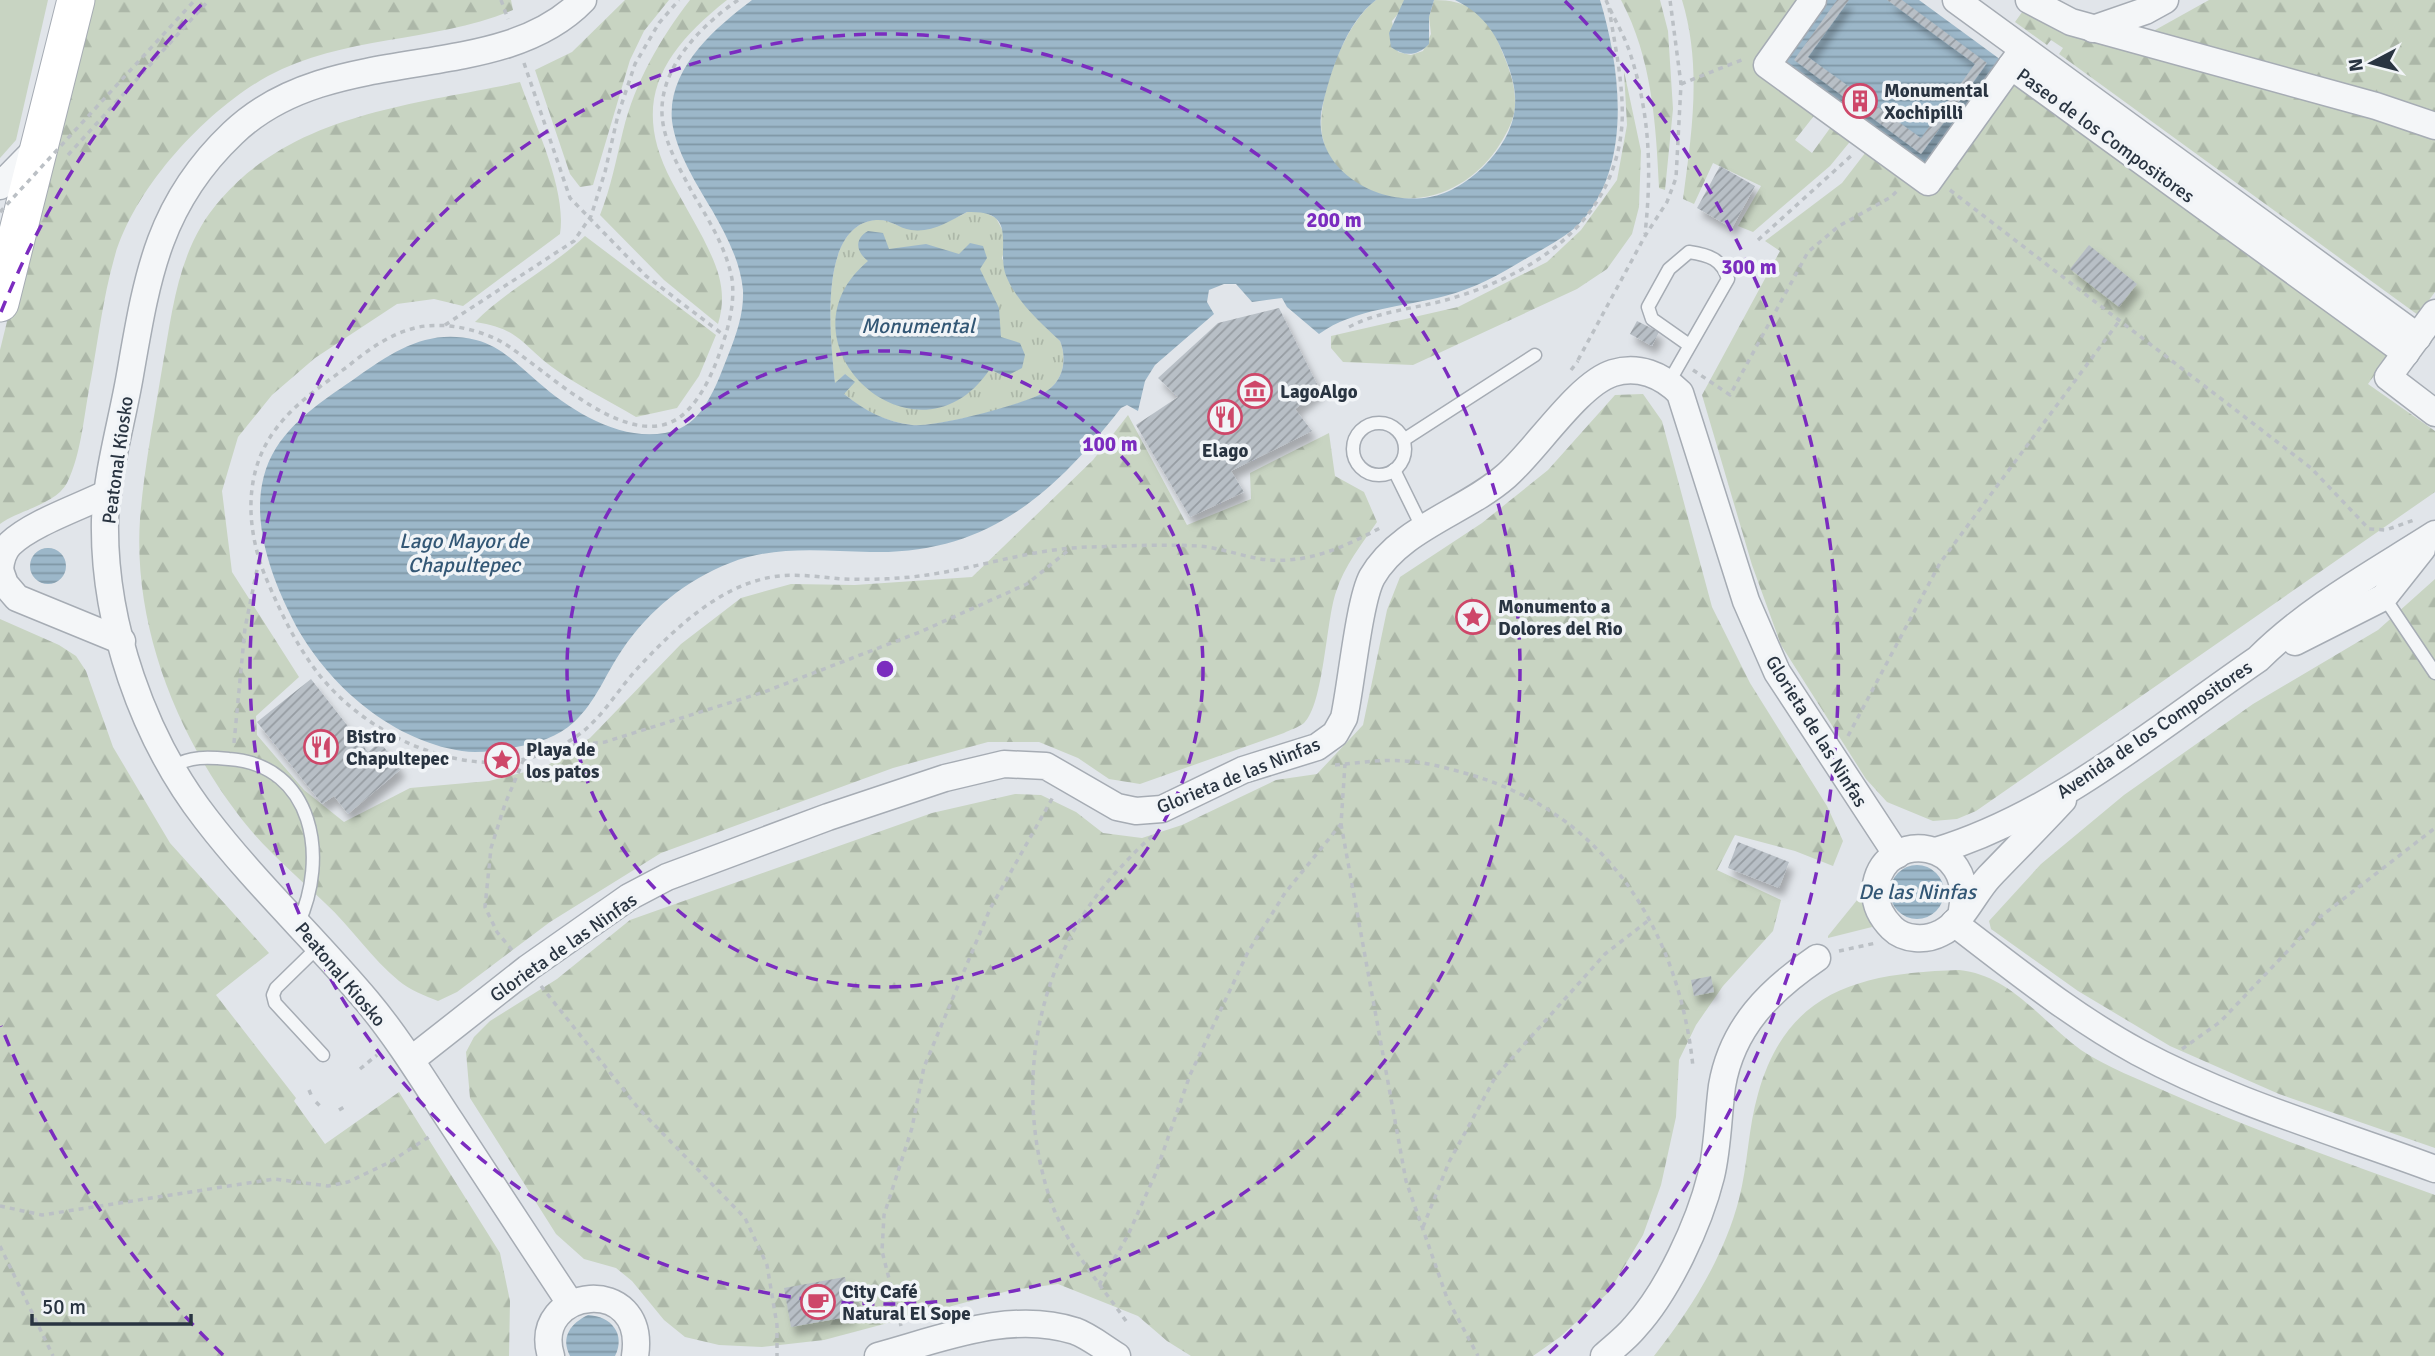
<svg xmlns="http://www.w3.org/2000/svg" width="2435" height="1356" font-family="Signika,sans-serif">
	<defs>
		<pattern id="grass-tufts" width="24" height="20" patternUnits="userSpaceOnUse" patternTransform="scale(1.75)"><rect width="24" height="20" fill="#c8d4c2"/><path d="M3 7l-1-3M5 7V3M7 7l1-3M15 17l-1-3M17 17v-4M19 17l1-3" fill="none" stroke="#acb7a8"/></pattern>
		<pattern id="forest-firs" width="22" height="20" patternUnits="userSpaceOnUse" patternTransform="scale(1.75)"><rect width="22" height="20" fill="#c8d4c2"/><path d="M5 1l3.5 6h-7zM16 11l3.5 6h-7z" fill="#acb7a8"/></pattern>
		<pattern id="water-rules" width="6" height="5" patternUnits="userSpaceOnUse" patternTransform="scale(1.75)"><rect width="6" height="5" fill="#9cb7c9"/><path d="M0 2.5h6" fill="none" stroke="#7f96a5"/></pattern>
		<pattern id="building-hatch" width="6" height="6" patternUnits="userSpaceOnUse" patternTransform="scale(1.75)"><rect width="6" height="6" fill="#b8bfc6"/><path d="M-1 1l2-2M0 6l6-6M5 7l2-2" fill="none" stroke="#969ca2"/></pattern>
		<filter id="shadow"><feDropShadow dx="4.5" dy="8" stdDeviation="3.5" flood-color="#0004"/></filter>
	</defs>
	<rect width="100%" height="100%" fill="#e1e5ea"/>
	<path fill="url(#grass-tufts)" d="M967 212H984L996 218 1004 233 1006 245 1002 258 1018 296 1060 341C1067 358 1064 379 1048 390 1031 404 935 428 912 425 885 422 864 411 844 394L845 374 835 384C831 344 816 228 874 220 886 219 890 223 900 226 920 232 950 222 967 212Z"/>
	<g fill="url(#forest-firs)">
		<path d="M86 0H511L513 10C434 43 344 35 268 76 205 111 133 189 114 259 103 298 98 340 91 379 84 412 82 453 67 483 56 504 19 510 0 524V350Z"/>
		<polygon points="625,0 669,0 644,31 630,60 593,185 580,187 570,174 535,70 572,52"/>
		<path d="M690 0H727C663 51 629 101 672 182 682 201 693 219 703 238 718 268 728 291 718 324L664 280 600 215C611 187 616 160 623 131 635 82 660 39 690 0Z"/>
		<path d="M1376 0H1404L1403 8 1392 21 1398 52 1411 55 1423 51 1431 34 1429 17 1434 0C1467 0 1486 12 1499 44 1507 63 1516 83 1515 105 1515 118 1507 133 1500 144 1468 196 1401 218 1349 178 1337 169 1326 155 1323 139 1314 102 1345 22 1376 0Z"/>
		<path d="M1621 0H1660L1668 31 1673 109 1665 190 1659 188C1656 124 1652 58 1621 0Z"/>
		<path d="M1682 0H1802L1817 112 1795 140 1812 153 1833 124 1853 138 1830 166 1753 232 1738 226 1761 186 1713 163 1694 204 1683 199C1692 132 1702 66 1682 0Z"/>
		<polygon points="2209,0 2435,0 2435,117 2148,34"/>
		<polygon points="2025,8 2435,133 2435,292 2418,315 2059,54 2063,48 2051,40 2047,45 2015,22"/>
		<polygon points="1624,71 1641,151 1639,207 1632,234 1607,269 1577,289 1413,365 1343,362 1331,348 1331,336 1458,307 1547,262 1581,230 1617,180 1627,125"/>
		<polygon points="2013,79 2389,355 2368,384 2435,431 2435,492 1976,811 1957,819 1933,821 1887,802 1866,779 1781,645 1752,565 1702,395 1780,251 1765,241 1842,183 1869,148"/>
		<path d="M520 82C535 125 567 190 560 234L463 306 434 299 397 304 315 358 272 395 238 437 222 491 232 572 299 677 256 716 257 735 304 790 344 822 410 788 489 781 545 767 590 738 681 644 741 598 791 584 855 585 972 577 1093 460 1128 415 1187 525 1251 499 1250 473 1329 433 1335 476 1364 492 1377 522C1362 544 1344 566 1336 592 1326 620 1324 704 1304 723 1299 727 1290 730 1284 733L1140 784 1109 779 1078 758 1039 742H988L893 768 661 853 550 922 457 992 438 1001C425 996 410 990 399 981 372 959 351 927 325 903 295 874 262 847 237 813 175 731 133 623 140 519 144 469 154 418 162 369 173 308 178 247 221 199 297 112 415 105 520 82Z"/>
		<path d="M585 236 716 335 699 376 677 408 636 417C608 400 578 386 552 367 520 343 520 329 475 322 508 289 551 268 585 236Z"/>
		<polygon points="1643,394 1662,421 1712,607 1750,683 1827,806 1843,841 1833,866 1795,851 1735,835 1717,870 1781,900 1773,931 1723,986 1696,1025 1679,1060 1676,1117 1661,1185 1643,1235 1609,1292 1560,1337 1533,1356 1191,1356 1167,1341 1138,1316 1058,1284 1012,1290 824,1340 762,1347 719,1345 685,1337 664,1320 632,1281 616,1268 584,1259 556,1234 470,1098 466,1052 474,1037 490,1021 557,979 630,920 932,813 1015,794 1041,795 1076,812 1103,833 1142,838 1182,825 1276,780 1317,774 1363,725 1387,610 1400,577 1482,523 1548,470 1615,395"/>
		<polygon points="2435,579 2435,1148 2279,1094 2170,1046 2078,991 1991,929 1989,921 2041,864 2124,795 2253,704 2378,630"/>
		<polygon points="0,619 59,645 76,656 86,671 113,747 170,843 269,953 216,995 296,1098 294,1101 325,1144 399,1092 500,1253 510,1301 509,1356 0,1356"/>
		<path d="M1959 970C2011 975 2042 1022 2081 1050 2108 1068 2139 1079 2167 1092 2255 1131 2345 1162 2435 1195V1356H1654C1691 1309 1724 1257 1739 1199 1748 1165 1748 1128 1758 1094 1787 989 1862 973 1959 970Z"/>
	</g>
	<g fill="#c8d4c2">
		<polygon points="0,0 48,0 16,140 0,158"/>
		<polygon points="1862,894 1872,927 1828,938 1828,936"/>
	</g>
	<g fill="url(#water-rules)" fill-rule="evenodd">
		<path d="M752 0H1376C1346 22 1330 73 1322 108 1310 168 1377 207 1430 197 1468 191 1514 145 1515 105 1516 92 1513 80 1509 68 1498 37 1486 15 1455 0H1600C1621 69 1634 171 1576 227 1562 239 1543 249 1527 258 1501 274 1474 289 1445 296 1404 307 1355 308 1319 334L1287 307 1282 298 1252 302 1236 284H1224L1209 290 1207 302 1214 314 1155 365 1145 381 1138 411 1127 405 1121 408C1053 495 986 555 870 552 823 551 775 545 730 563 686 580 649 610 622 650 606 673 596 702 574 722 558 737 537 743 516 747 498 750 479 754 462 751 388 740 321 679 290 614 266 565 244 499 276 448 296 417 327 398 357 377 394 351 428 328 476 340 501 346 519 366 538 382 571 411 619 441 665 433 680 430 691 424 701 411 714 394 721 373 729 353 737 333 744 312 743 290 740 260 726 235 712 210 696 183 676 152 672 121 667 69 715 28 752 0ZM967 212C1022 210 994 249 1007 278 1018 303 1041 323 1060 341 1067 358 1064 379 1048 390 1031 403 935 428 912 425 886 422 865 411 844 394L855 382 845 374 835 383C831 343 816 225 876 220 891 219 898 228 911 230 932 233 950 221 967 212Z"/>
		<path d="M1404 0H1434L1429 17V44C1418 56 1404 57 1391 47L1389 33Z"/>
		<polygon points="1824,0 1919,0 2001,60 1923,168 1779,62"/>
		<path d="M868 231 883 233 889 249 926 244 959 254 970 243 983 246 987 258 980 269 999 308 1001 337 1020 343 1025 355 1022 368 1005 377 990 369C917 478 770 343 868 261 856 252 854 239 868 231Z"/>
		<circle cx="48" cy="566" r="18"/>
		<circle cx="1917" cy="892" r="27"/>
		<path d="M588 1315C611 1316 626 1334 615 1356H570C560 1337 571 1323 588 1315Z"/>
	</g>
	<g fill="url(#building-hatch)" filter="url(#shadow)">
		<polygon points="1837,0 1849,0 1808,57 1921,138 1975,64 1887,0 1902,0 1987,63 1921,154 1794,60"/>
		<polygon points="1720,166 1755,186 1732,228 1697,208"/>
		<polygon points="2089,245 2137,284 2119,307 2070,269"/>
		<polygon points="1279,308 1320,390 1295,409 1312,431 1231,471 1244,492 1190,517 1136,425 1178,397 1158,378 1218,323"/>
		<polygon points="1637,321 1659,332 1652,346 1630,334"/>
		<polygon points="311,679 368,752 380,742 401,769 348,814 334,796 322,804 257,722"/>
		<polygon points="1738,842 1789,862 1779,888 1728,868"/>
		<polygon points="1711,976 1714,992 1694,996 1691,980"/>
		<polygon points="845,1277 852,1316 791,1327 784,1288"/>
	</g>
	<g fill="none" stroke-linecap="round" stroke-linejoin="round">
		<g stroke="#a6acb4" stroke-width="15">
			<g id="lane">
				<path d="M1669 382 1728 279C1722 259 1709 255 1689 252L1669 269 1648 307 1652 319 1689 345"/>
				<circle cx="1379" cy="449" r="26"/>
				<polyline points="1405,439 1535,355"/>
				<polyline points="1394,470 1423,529"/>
				<polyline points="2384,597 2435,673"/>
				<path d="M172 767C190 756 208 757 229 759 314 765 329 858 298 924"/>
				<polyline points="319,946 276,988 273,995 275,1003 323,1055"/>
			</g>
		</g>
		<g stroke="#a6acb4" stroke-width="29">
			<g id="street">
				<polyline points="1813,0 1767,65 1928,182 2021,52"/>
				<polyline points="1956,0 2418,337"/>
				<polyline points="2029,0 2071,22 2376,106 2435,126"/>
				<polyline points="2093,29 2145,11 2165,0"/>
				<polyline points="2011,66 2406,353"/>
				<polyline points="0,186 38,147"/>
				<polyline points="2435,313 2388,377 2435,413"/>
				<path d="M0 569C1 559 3 551 10 544 32 523 80 507 108 493"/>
				<polyline points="0,570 5,584 17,598 122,641"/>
				<polyline points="2295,642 2384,597 2422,549"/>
				<path d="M1936 851C2055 815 2157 728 2258 659 2309 608 2374 573 2435 534"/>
				<path d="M1962 910C1976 839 1887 828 1876 884 1873 901 1880 916 1892 928 1904 940 1926 941 1941 933 1962 923 1974 893 1989 877 2014 851 2039 826 2063 800"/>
				<path d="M1954 923C2013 968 2072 1016 2138 1052 2231 1102 2336 1132 2435 1169"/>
				<path d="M411 1060 528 968 629 897 667 877 828 817 945 778 1004 764 1046 766 1117 807 1136 811 1162 809 1243 770 1317 747 1335 734 1344 718C1351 687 1359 601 1372 577 1400 528 1465 512 1506 476 1536 450 1578 384 1613 373 1638 365 1662 375 1680 393L1746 601 1777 672 1897 855"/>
				<path d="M570 1303C530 1243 491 1183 451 1122 424 1081 398 1038 367 1001 315 939 255 883 206 819 143 738 103 623 105 520 107 471 122 422 130 375 147 277 158 204 233 133 332 38 498 88 583 0"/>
				<path d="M551 1356C530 1287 648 1273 635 1356"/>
				<path d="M878 1356C941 1339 1010 1310 1075 1331 1089 1336 1104 1348 1117 1356"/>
				<path d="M1604 1356C1614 1347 1626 1338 1635 1327 1668 1291 1699 1224 1711 1176 1718 1147 1718 1116 1722 1086 1732 1027 1770 990 1817 958"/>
			</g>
		</g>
		<g stroke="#a6acb4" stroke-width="39">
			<polyline id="secondary" points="0,303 76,0"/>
		</g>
		<g stroke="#bbc0c5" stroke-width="3.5" stroke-dasharray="5 5" stroke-linecap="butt">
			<polyline points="501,0 508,19"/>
			<path d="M738 0C702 25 660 66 662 114 663 141 680 169 692 192 708 219 726 247 732 279 735 303 729 326 721 349 714 370 703 395 687 411 634 464 543 365 500 341 477 329 445 322 419 327 391 333 369 349 347 367 321 386 294 404 275 430 243 473 246 530 266 578 280 611 295 643 317 672 375 747 498 797 581 733 603 716 618 690 636 670 672 631 718 586 772 577 796 573 819 577 843 579 870 580 900 579 927 575 982 567 1035 548 1091 547 1127 546 1164 544 1199 546 1223 548 1246 558 1269 560 1311 563 1346 546 1382 527"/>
			<path d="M1606 0C1613 17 1623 33 1629 50 1650 112 1652 170 1645 234"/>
			<polyline points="524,63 570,198 646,276 725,336"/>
			<polyline points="1681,84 1744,59"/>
			<polyline points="68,155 209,0"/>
			<polyline points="1950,190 2311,468 2369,529 2386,530 2414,520"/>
			<polyline points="1758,240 1852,155"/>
			<polyline points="445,325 574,241 591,216 605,172 618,115 635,64 659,23 679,0"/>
			<path d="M1349 327C1379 311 1413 309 1446 300 1533 275 1615 223 1622 124 1624 86 1615 46 1609 8"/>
			<polyline points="1578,360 1645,236 1667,202 1676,178 1681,84 1670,0"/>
			<polyline points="1571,370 1578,361"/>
			<polyline points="1693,370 1730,395 1808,252 1839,226 1891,197 1899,189"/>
			<polyline points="1848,736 1940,563 2120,320"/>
			<polyline points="234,743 245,628 259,560"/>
			<polyline points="563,746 605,742 764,692 920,632 1027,584 1070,549"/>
			<path d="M1335 765C1358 763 1382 759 1405 761 1426 762 1447 768 1468 774 1605 813 1679 930 1693 1067"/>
			<polyline points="1341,824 1406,1181 1447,1298 1478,1356"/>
			<polyline points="512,950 497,932 485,907 491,848 505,804 524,759"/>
			<polyline points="1839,951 1876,943"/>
			<polyline points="541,986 639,1109 745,1218 767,1265 777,1325 777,1356"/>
			<polyline points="2182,1049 2220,1022 2320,917 2435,828"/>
			<polyline points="360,1069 377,1055"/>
			<polyline points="309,1090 312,1097"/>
			<polyline points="316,1102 322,1108"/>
			<polyline points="339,1110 344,1107"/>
			<polyline points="0,1206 42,1215 274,1179 328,1186 348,1182 390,1162 432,1135"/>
			<polyline points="1423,1227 1449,1162 1496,1076 1605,954 1649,920"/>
			<polyline points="0,1246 53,1356"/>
			<polyline points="1099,1285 1128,1235 1155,1175 1190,1075 1248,952 1285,893 1341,824 1345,764"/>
			<path d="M1126 1321C1098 1281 1066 1245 1050 1199 1012 1084 1037 953 1122 866 1133 854 1144 842 1157 833"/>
			<polyline points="901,1326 882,1251 884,1215 912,1128 924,1067 990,909 1053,797"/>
		</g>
		<use href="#lane" stroke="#f4f6f8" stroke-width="12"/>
		<use href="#street" stroke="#f4f6f8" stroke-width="26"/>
		<use href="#secondary" stroke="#fff" stroke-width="37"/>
		<polyline stroke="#bbc0c5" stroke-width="3.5" stroke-dasharray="5 5" stroke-linecap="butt" points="0,212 195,0"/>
	</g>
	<g fill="none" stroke="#7b2cbf" stroke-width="3.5" stroke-dasharray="12 9">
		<circle cx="885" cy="669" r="318"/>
		<circle cx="885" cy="669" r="635"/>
		<path d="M223 1355A953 953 0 0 1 1 1026M1 312A953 953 0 0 1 205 1M1565 1A953 953 0 0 1 1547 1355"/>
	</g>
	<defs>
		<g id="building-ring" transform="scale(1.75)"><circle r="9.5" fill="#f1f4f7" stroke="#ce4769" stroke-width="1.5"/><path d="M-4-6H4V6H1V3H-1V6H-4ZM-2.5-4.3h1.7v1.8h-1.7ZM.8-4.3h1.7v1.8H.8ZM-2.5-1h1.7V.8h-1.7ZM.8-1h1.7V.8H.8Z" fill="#ce4769"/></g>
		<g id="museum-ring" transform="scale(1.75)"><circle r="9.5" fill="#f1f4f7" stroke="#ce4769" stroke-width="1.5"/><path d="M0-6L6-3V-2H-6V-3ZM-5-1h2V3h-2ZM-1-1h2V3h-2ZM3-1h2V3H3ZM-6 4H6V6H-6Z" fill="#ce4769"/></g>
		<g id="restaurant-ring" transform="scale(1.75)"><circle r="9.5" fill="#f1f4f7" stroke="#ce4769" stroke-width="1.5"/><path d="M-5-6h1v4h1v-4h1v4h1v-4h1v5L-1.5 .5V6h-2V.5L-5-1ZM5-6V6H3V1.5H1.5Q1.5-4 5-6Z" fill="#ce4769"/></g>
		<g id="sight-ring" transform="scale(1.75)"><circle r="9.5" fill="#f1f4f7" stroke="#ce4769" stroke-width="1.5"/><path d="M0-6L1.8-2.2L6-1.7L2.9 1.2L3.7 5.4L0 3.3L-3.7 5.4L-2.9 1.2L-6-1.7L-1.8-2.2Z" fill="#ce4769"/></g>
		<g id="cafe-ring" transform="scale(1.75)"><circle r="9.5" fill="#f1f4f7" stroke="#ce4769" stroke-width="1.5"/><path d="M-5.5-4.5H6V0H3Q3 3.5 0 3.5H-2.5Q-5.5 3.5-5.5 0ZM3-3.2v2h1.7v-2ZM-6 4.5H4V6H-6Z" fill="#ce4769"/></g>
	</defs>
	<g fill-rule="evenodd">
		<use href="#building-ring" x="1860" y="101"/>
		<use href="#museum-ring" x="1255" y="391"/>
		<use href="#restaurant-ring" x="1225" y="417"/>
		<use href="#sight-ring" x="1473" y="617"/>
		<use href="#restaurant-ring" x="321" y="747"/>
		<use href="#sight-ring" x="502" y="760"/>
		<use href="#cafe-ring" x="818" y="1302"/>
	</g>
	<g text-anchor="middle" stroke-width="7" stroke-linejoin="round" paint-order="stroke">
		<g font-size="19" font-weight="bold" fill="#293441" stroke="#f1f4f7" text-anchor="start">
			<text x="1884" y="97">Monumental<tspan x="1884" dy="22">Xochipilli</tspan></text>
			<text x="1280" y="398">LagoAlgo</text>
			<text x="1225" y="457" text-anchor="middle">Elago</text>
			<text x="1498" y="613">Monumento a<tspan x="1498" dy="22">Dolores del Rio</tspan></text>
			<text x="346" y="743">Bistro<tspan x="346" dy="22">Chapultepec</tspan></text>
			<text x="526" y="756">Playa de<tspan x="526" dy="22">los patos</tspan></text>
			<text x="842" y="1298">City Café<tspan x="842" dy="22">Natural El Sope</tspan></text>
		</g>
		<g font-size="19" fill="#293441" stroke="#f1f4f7">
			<text transform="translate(2106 135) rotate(36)" y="7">Paseo de los Compositores</text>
			<text transform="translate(117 460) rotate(-82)" y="7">Peatonal Kiosko</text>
			<text transform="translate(2154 729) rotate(-34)" y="7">Avenida de los Compositores</text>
			<text transform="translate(1817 731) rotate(58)" y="7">Glorieta de las Ninfas</text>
			<text transform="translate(1238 775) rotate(-22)" y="7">Glorieta de las Ninfas</text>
			<text transform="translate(563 947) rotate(-35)" y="7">Glorieta de las Ninfas</text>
			<text transform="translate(341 974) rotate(50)" y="7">Peatonal Kiosko</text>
		</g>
		<g font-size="21" font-style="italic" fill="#335775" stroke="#f1f4f7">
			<text x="918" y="333">Monumental</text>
			<text x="464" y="548">Lago Mayor de<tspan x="464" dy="24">Chapultepec</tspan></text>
			<text x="1917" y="899">De las Ninfas</text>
		</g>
	</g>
	<circle cx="885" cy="669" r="10" fill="#7b2cbf" stroke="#f1f4f7" stroke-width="3.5"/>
	<g font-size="21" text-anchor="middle" font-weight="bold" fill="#7b2cbf" stroke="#f1f4f7" stroke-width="7" stroke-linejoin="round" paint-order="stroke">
		<text x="1334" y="227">200 m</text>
		<text x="1749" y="274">300 m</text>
		<text x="1110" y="451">100 m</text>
	</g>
	<g transform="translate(2372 63) rotate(263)" stroke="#f1f4f7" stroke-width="5" paint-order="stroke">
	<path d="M0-5L12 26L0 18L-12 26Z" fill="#293441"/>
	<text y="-10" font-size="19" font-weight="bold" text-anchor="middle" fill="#293441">N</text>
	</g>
	<path d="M32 1314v10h159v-10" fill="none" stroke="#293441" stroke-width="3.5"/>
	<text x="42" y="1314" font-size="21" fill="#293441" stroke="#f1f4f7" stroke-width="5" paint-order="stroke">50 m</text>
</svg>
